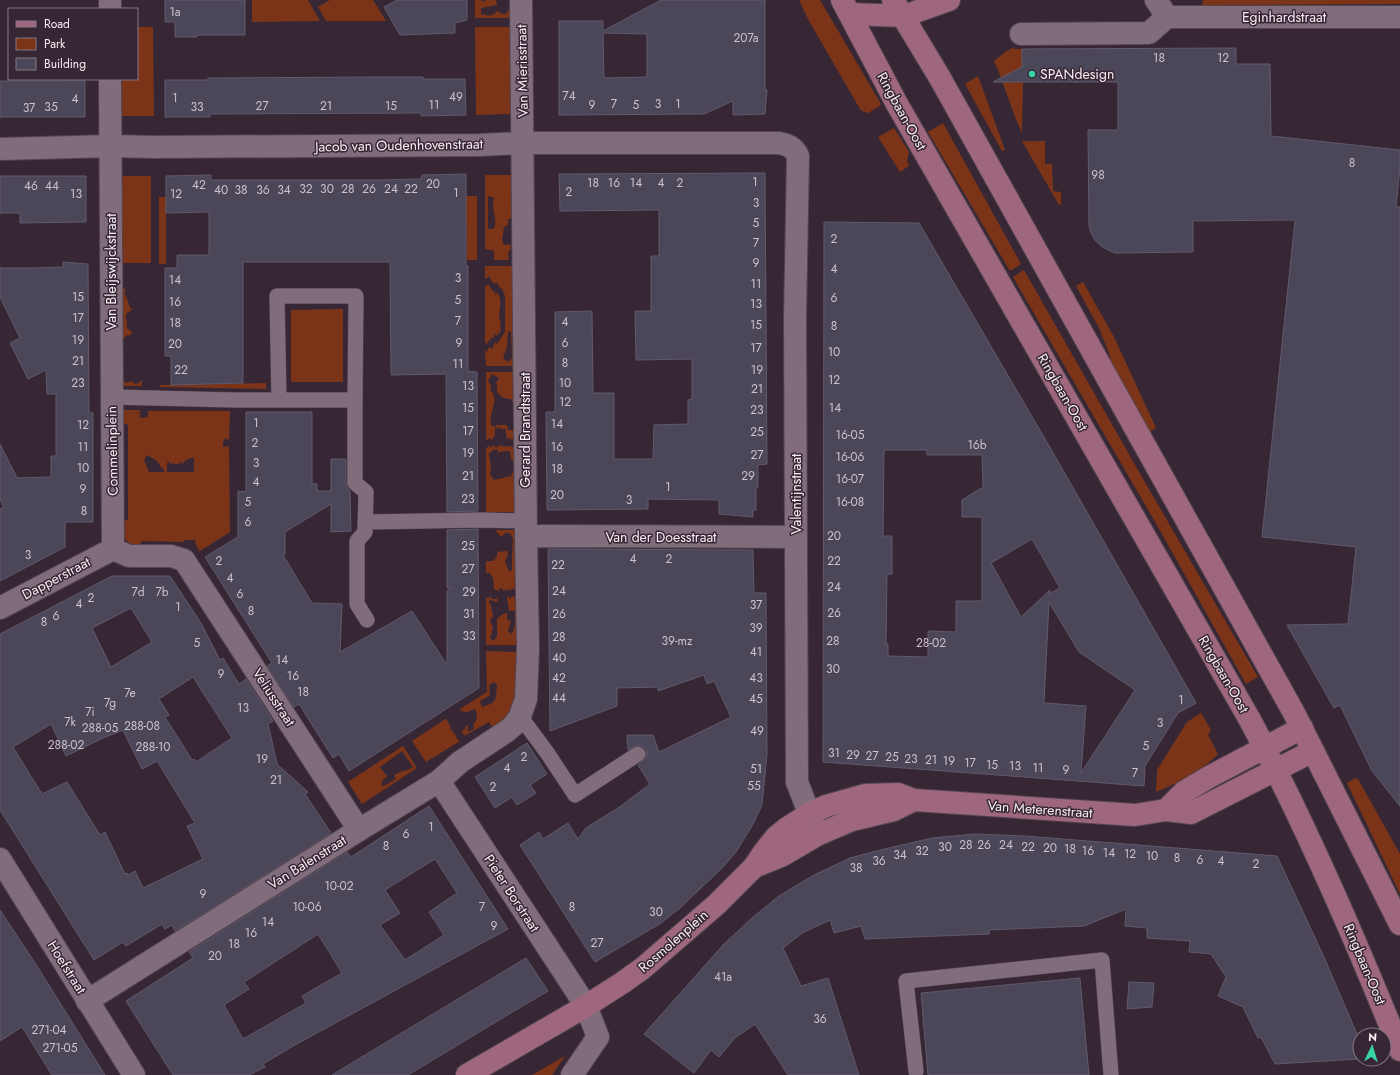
<svg xmlns="http://www.w3.org/2000/svg" width="1400" height="1075" font-family="Jost,sans-serif">
	<rect width="100%" height="100%" fill="#372734"/>
	<g fill="#7c3419" fill-rule="evenodd">
		<polygon points="252,0 308,0 320,21 252,22"/>
		<polygon points="330,0 373,0 386,21 326,21 318,7"/>
		<path d="M475 0H481L484 2 485 0H496L497 5 481 8V14C488 16 492 17 497 11L503 14H506L509 9V0H514V18H475Z"/>
		<polygon points="799,0 820,0 881,104 880,106 868,113 862,111 860,109 809,21"/>
		<polygon points="1203,0 1400,0 1400,4 1202,5"/>
		<polygon points="137,27 153,27 154,116 119,116 118,79 137,79"/>
		<polygon points="475,27 514,27 514,114 476,115"/>
		<path d="M1014 47V49H1022V70H1016L1012 73 1014 81 1023 82 1022 133C1011 110 1005 85 994 61L1005 52Z"/>
		<polygon points="978,76 1005,150 1002,151 965,84"/>
		<polygon points="943,123 1021,264 1010,271 928,132"/>
		<polygon points="894,128 909,152 907,161 909,166 900,172 878,137"/>
		<polygon points="1022,141 1045,141 1045,164 1052,164 1053,191 1061,192 1061,204 1059,205"/>
		<path d="M485 175H515L516 219H508V225L504 227 502 240 504 245 510 244 511 248 508 253 509 260H494V251L485 249ZM488 196 494 198C492 206 494 211 495 219 496 222 495 226 494 229H488Z"/>
		<rect x="119" y="176" width="32" height="87"/>
		<polygon points="466,196 477,196 477,260 467,260"/>
		<rect x="159" y="197" width="7" height="67"/>
		<path d="M485 266H516V366H486L485 350 487 352 489 347 490 348V347L492 349 495 342 497 344 505 332V296L501 287 500 288 497 283 494 284 493 282H492L489 276 487 279 485 278ZM508 331 511 332 512 359 507 362 503 358 507 347Z"/>
		<polygon points="1024,270 1146,484 1258,677 1246,684 1158,527 1013,277"/>
		<polygon points="1083,282 1114,337 1156,428 1146,434 1114,373 1109,353 1099,328 1076,286"/>
		<path d="M488 284 492 290 494 291 496 296 497 292C503 300 499 309 499 317 501 322 501 329 500 334L499 332 497 336 495 334 493 339 492 337 490 340H489L487 344 485 343V285L487 286Z"/>
		<polygon points="122,286 124,289 124,288 126,289 124,293 128,301 130,308 133,309 126,314 127,328 132,332 131,335 127,335 123,339 123,379 126,383 132,381 135,384 139,383 142,379 142,386 120,386"/>
		<polygon points="343,309 343,382 291,382 291,310"/>
		<path d="M486 372H517L514 440 512 438V440L510 438 507 439 505 428 503 430V427L502 430 500 426V429L499 427 498 430 497 427 495 428V435L492 440 491 438 490 440 489 438 487 440 486 439ZM492 374 499 378 496 383 497 386V392L503 398 511 399 513 403V430H508L507 425H496L495 427 491 425C488 411 501 400 490 390L491 385 488 381Z"/>
		<polygon points="266,383 266,389 160,387 160,385"/>
		<path d="M120 410H140L141 411 139 413 141 415 139 416 141 418 148 417V411H230L229 440 226 438 223 441V447L227 446 229 447 230 532 200 551H197L199 549 196 546 197 545 194 543 196 542V540H185L184 542 141 541 140 546 138 548C123 541 122 536 122 521L128 520V425L126 424H122ZM147 455 156 460 165 472H149L144 460ZM194 457V472H167V462L168 463 169 461 170 464 173 463V464L175 463V465L176 464 177 465 178 463 179 464 180 462 183 464 184 461 185 462 186 460Z"/>
		<path d="M501 444 503 447 504 446V447L506 446V448V445L509 447 511 446 512 448V446L514 448 515 446 517 512H486V447L487 448 489 445 490 448 491 446 492 447 494 445 495 448 497 446 498 448 499 445 501 446ZM497 449 498 452 510 451 511 459 514 462V470L511 476 494 480 490 474 491 468 489 454 493 450Z"/>
		<polygon points="496,530 517,530 517,589 514,590 514,588 514,589 512,588 512,590 511,589 509,591 508,588 507,591 506,589 506,591 504,590 503,591 502,588 500,588 499,591 494,589 493,578 490,573 486,573 486,561 493,561 497,557 497,552 507,551 508,555 505,561 509,571 512,571 512,557 513,539 510,533 506,533 501,537 497,532"/>
		<polygon points="490,596 492,599 496,599 496,597 498,601 496,602 490,600 489,602 491,605 493,616 490,620 493,628 490,638 493,641 497,637 497,619 503,614 507,613 507,620 511,621 508,631 512,634 515,625 515,612 512,610 509,611 507,597 509,596 510,599 512,596 513,597 515,596 515,598 517,597 517,645 486,645 486,597 489,598"/>
		<path d="M486 651 517 652V692L511 713 495 731 489 722 464 736 465 734 463 735V733H462L463 732H461L465 729V727L470 725 468 727 467 731H470L474 729 473 724 476 721 477 715 475 709 467 712 461 711 460 709 487 692ZM494 682 497 685C496 699 497 703 482 707L480 701 490 695 489 685Z"/>
		<path d="M1201 713 1211 730 1208 735 1218 754C1203 770 1176 784 1156 792L1157 770 1187 722Z"/>
		<polygon points="447,718 446,720 448,720 447,721 449,722 447,723 449,723 448,724 451,725 449,727 451,727 450,730 453,730 452,733 454,732 454,734 456,734 455,736 456,736 457,738 456,739 458,739 458,740 460,741 426,762 412,741"/>
		<path d="M403 746 417 768 362 804 348 782ZM402 751 413 767C408 771 400 771 394 775L396 779 382 787V781L387 776 380 767Z"/>
		<polygon points="1356,778 1358,779 1400,854 1400,894 1347,783"/>
		<polygon points="565,1056 552,1075 532,1075"/>
	</g>
	<g fill="#4c4659" stroke="#605a6d" fill-rule="evenodd">
		<polygon points="165,0 245,0 245,35 197,35 197,37 175,37 175,22 165,22"/>
		<polygon points="397,0 467,0 467,20 455,23 455,33 400,35 384,7"/>
		<path d="M661 0H765V89L767 90 765 114 733 115V101L704 114 559 115V21H603V31ZM603 33 647 34V77L604 78Z"/>
		<polygon points="1236,48 1236,64 1270,64 1271,136 1400,150 1400,167 1396,207 1400,207 1400,806 1372,771 1340,705 1334,708 1287,625 1348,624 1356,547 1262,537 1295,220 1193,221 1193,252 1115,253 1108,250 1101,246 1095,240 1091,233 1089,225 1088,130 1118,130 1118,82 993,82 1022,67 1022,49"/>
		<polygon points="380,77 423,77 423,79 465,79 466,115 421,116 421,113 210,114 210,117 165,117 165,80 208,80 208,78"/>
		<polygon points="62,79 85,79 85,117 0,117 0,81 62,81"/>
		<polygon points="765,173 767,464 758,465 758,487 756,487 756,510 753,510 753,517 719,514 719,500 648,499 648,509 547,510 546,412 555,412 555,312 592,311 593,393 614,393 614,459 653,459 654,425 688,424 688,400 692,399 692,359 636,360 635,311 651,311 651,256 659,256 659,210 560,211 559,174"/>
		<polygon points="466,174 466,266 468,266 468,371 477,372 478,511 447,512 446,374 391,375 390,262 243,262 243,383 171,385 171,356 165,356 165,268 177,268 177,255 209,255 209,212 166,213 166,176 211,175 211,180 379,180 421,179 422,175"/>
		<polygon points="0,176 86,176 86,222 20,223 20,213 0,213"/>
		<path d="M824 222 919 223 1048 444 1183 680 1196 703 1178 713 1145 766 1144 786 823 762ZM884 450H927V455H982L983 487 962 500V517H982V601H956V632L928 631V657L888 656V644H886L887 574H892V536H883ZM1032 539 1060 588 1049 594 1050 590 1021 617 991 563ZM1049 602 1079 652 1135 690 1081 773 1086 706 1044 703Z"/>
		<polygon points="63,262 88,264 89,413 93,413 93,522 65,522 65,547 0,581 0,509 4,507 0,500 0,444 17,478 51,477 51,456 56,456 56,394 47,394 46,370 28,379 10,343 20,338 0,297 0,268 34,268 63,267"/>
		<polygon points="246,412 312,412 312,484 317,484 317,491 331,491 331,459 346,459 346,483 347,487 350,491 351,531 331,532 331,504 285,532 285,554 283,555 312,603 342,604 340,652 412,611 447,665 447,591 452,588 447,588 447,530 478,529 479,688 349,771 339,754 333,758 299,704 294,707 267,666 272,663 205,557 238,537 238,491 246,492"/>
		<polygon points="548,549 753,550 754,593 766,593 767,754 762,805 753,824 736,852 722,868 680,908 661,923 595,962 520,845 539,832 543,839 568,823 578,839 586,828 621,806 650,784 638,765 646,758 647,754 646,749 642,746 638,745 628,750 627,735 653,735 659,752 731,717 714,681 707,684 704,675 658,691 658,687 617,688 617,706 550,731"/>
		<path d="M112 576H170L201 623 220 660 223 658 239 684 246 679 273 721 268 724 277 764 308 792 305 794 331 833 175 931 172 925 165 929 162 924 126 946 123 942 94 960 0 810V634ZM131 608 152 642 111 667 92 628ZM193 677 232 738 196 762 194 759 192 760 165 717 169 715 159 699ZM51 724 66 756 103 738 123 730 142 769 157 761 195 823 187 826 203 859 143 888 135 871 128 875 127 873 125 874 105 832 100 835 67 782 42 794 13 747Z"/>
		<polygon points="527,743 547,774 530,785 536,793 517,805 512,797 495,808 475,777"/>
		<path d="M429 806 508 929 293 1046 263 1064 265 1067 249 1075H173L126 1001 193 958 189 952 347 852 351 857ZM435 859 457 893 429 912 444 935 405 960 380 925 400 913 385 890ZM318 934 342 973 302 996 306 1003 243 1039 224 1005 249 989 244 982Z"/>
		<polygon points="975,834 1025,836 1277,856 1323,955 1360,1041 1360,1059 1275,1064 1261,1037 1258,1038 1243,1007 1218,996 1226,977 1211,954 1189,952 1190,941 1147,938 1147,928 1125,926 1126,909 1084,926 989,930 989,934 865,939 861,926 834,933 830,920 804,932 783,948 801,986 828,978 859,1075 788,1075 755,1024 735,1038 719,1057 711,1050 694,1073 644,1034 723,945 752,918 779,896 814,875 850,858 876,851 932,838"/>
		<polygon points="0,910 37,966 105,1075 52,1075 22,1027 0,1041"/>
		<polygon points="526,958 548,991 509,1014 408,1075 332,1075"/>
		<polygon points="1080,978 1089,1075 928,1075 921,993"/>
		<polygon points="1129,982 1154,983 1152,1007 1127,1009"/>
	</g>
	<g fill="none" stroke-linecap="round" stroke-linejoin="round">
		<g stroke="#524550" stroke-width="16">
			<g id="lane">
				<polyline points="111,397 235,400 355,400 356,296 277,296 279,400"/>
				<polyline points="355,400 355,483 366,492 365,532 357,541 357,604 367,620"/>
				<polyline points="365,522 482,520 526,521"/>
				<polyline points="520,716 548,754 575,795 638,754"/>
				<polyline points="916,1071 906,981 1102,960 1111,1075"/>
			</g>
		</g>
		<g stroke="#524550" stroke-width="24">
			<g id="street">
				<polyline points="1156,0 1167,17"/>
				<polyline points="110,9 110,0"/>
				<polyline points="1021,34 1149,33 1167,17 1400,17"/>
				<polyline points="110,79 113,549 129,556 171,556 184,560 359,830"/>
				<path d="M0 149 111 146 154 147 480 145 523 143H779C788 145 794 147 798 156L795 319 797 782 816 831"/>
				<polyline points="526,537 543,536 796,537"/>
				<polyline points="0,608 113,549"/>
				<polyline points="439,781 586,1006 598,1037 572,1075"/>
				<polyline points="0,859 134,1075"/>
				<polyline points="87,1001 359,830 439,781 460,762 507,731 514,725 520,716 526,699 528,649 526,537 521,0"/>
			</g>
		</g>
		<g stroke="#524550" stroke-width="24">
			<g id="secondary">
				<path d="M842 0 897 104 1250 720C1307 827 1355 938 1400 1050"/>
				<polyline points="893,0 940,78 1294,713 1400,924"/>
				<polyline points="850,14 904,16 949,0"/>
				<polyline points="1166,810 1184,792 1209,777 1302,728"/>
				<polyline points="754,867 783,855 817,835 852,820 894,810 914,800"/>
				<polyline points="467,1075 586,1006 622,983 643,968 717,904 754,867 764,852 776,837 787,828 809,814 826,806 865,795 898,794 914,800 1135,815 1166,810 1191,813 1313,751"/>
			</g>
		</g>
		<use href="#lane" stroke="#806c7b" stroke-width="15"/>
		<use href="#street" stroke="#806c7b" stroke-width="22"/>
		<use href="#secondary" stroke="#9f677d" stroke-width="22"/>
	</g>
	<circle fill="#38d4a6" stroke="#372734" stroke-width="1.5" cx="1032" cy="74" r="4"/>
	<g text-anchor="middle" stroke-width="3" stroke-linejoin="round" paint-order="stroke">
		<g font-size="12" fill="#cdc3ce">
			<text x="175" y="16">1a</text>
			<text x="746" y="42">207a</text>
			<text x="1159" y="62">18</text>
			<text x="1223" y="62">12</text>
			<text x="569" y="100">74</text>
			<text x="456" y="101">49</text>
			<text x="175" y="102">1</text>
			<text x="75" y="103">4</text>
			<text x="614" y="108">7</text>
			<text x="658" y="108">3</text>
			<text x="678" y="108">1</text>
			<text x="434" y="109">11</text>
			<text x="592" y="109">9</text>
			<text x="636" y="109">5</text>
			<text x="262" y="110">27</text>
			<text x="326" y="110">21</text>
			<text x="391" y="110">15</text>
			<text x="51" y="111">35</text>
			<text x="197" y="111">33</text>
			<text x="29" y="112">37</text>
			<text x="1352" y="167">8</text>
			<text x="1098" y="179">98</text>
			<text x="755" y="186">1</text>
			<text x="593" y="187">18</text>
			<text x="614" y="187">16</text>
			<text x="636" y="187">14</text>
			<text x="661" y="187">4</text>
			<text x="680" y="187">2</text>
			<text x="433" y="188">20</text>
			<text x="199" y="189">42</text>
			<text x="31" y="190">46</text>
			<text x="52" y="190">44</text>
			<text x="306" y="193">32</text>
			<text x="327" y="193">30</text>
			<text x="348" y="193">28</text>
			<text x="369" y="193">26</text>
			<text x="391" y="193">24</text>
			<text x="411" y="193">22</text>
			<text x="221" y="194">40</text>
			<text x="241" y="194">38</text>
			<text x="263" y="194">36</text>
			<text x="284" y="194">34</text>
			<text x="569" y="196">2</text>
			<text x="456" y="197">1</text>
			<text x="76" y="198">13</text>
			<text x="176" y="198">12</text>
			<text x="756" y="207">3</text>
			<text x="756" y="227">5</text>
			<text x="834" y="243">2</text>
			<text x="756" y="247">7</text>
			<text x="756" y="267">9</text>
			<text x="834" y="273">4</text>
			<text x="458" y="282">3</text>
			<text x="175" y="284">14</text>
			<text x="756" y="288">11</text>
			<text x="78" y="301">15</text>
			<text x="834" y="302">6</text>
			<text x="458" y="304">5</text>
			<text x="175" y="306">16</text>
			<text x="756" y="308">13</text>
			<text x="78" y="322">17</text>
			<text x="458" y="325">7</text>
			<text x="565" y="326">4</text>
			<text x="175" y="327">18</text>
			<text x="756" y="329">15</text>
			<text x="834" y="330">8</text>
			<text x="78" y="344">19</text>
			<text x="459" y="347">9</text>
			<text x="565" y="347">6</text>
			<text x="175" y="348">20</text>
			<text x="756" y="352">17</text>
			<text x="834" y="356">10</text>
			<text x="78" y="365">21</text>
			<text x="565" y="367">8</text>
			<text x="458" y="368">11</text>
			<text x="181" y="374">22</text>
			<text x="757" y="374">19</text>
			<text x="834" y="384">12</text>
			<text x="78" y="387">23</text>
			<text x="565" y="387">10</text>
			<text x="468" y="390">13</text>
			<text x="757" y="393">21</text>
			<text x="565" y="406">12</text>
			<text x="468" y="412">15</text>
			<text x="835" y="412">14</text>
			<text x="757" y="414">23</text>
			<text x="256" y="427">1</text>
			<text x="557" y="428">14</text>
			<text x="83" y="429">12</text>
			<text x="468" y="435">17</text>
			<text x="757" y="436">25</text>
			<text x="850" y="439">16-05</text>
			<text x="255" y="447">2</text>
			<text x="977" y="449">16b</text>
			<text x="83" y="451">11</text>
			<text x="557" y="451">16</text>
			<text x="468" y="457">19</text>
			<text x="757" y="459">27</text>
			<text x="850" y="461">16-06</text>
			<text x="256" y="467">3</text>
			<text x="83" y="472">10</text>
			<text x="557" y="473">18</text>
			<text x="468" y="480">21</text>
			<text x="748" y="480">29</text>
			<text x="850" y="483">16-07</text>
			<text x="256" y="486">4</text>
			<text x="668" y="491">1</text>
			<text x="83" y="493">9</text>
			<text x="557" y="499">20</text>
			<text x="468" y="503">23</text>
			<text x="629" y="504">3</text>
			<text x="248" y="506">5</text>
			<text x="850" y="506">16-08</text>
			<text x="84" y="515">8</text>
			<text x="248" y="526">6</text>
			<text x="834" y="540">20</text>
			<text x="468" y="550">25</text>
			<text x="28" y="559">3</text>
			<text x="633" y="563">4</text>
			<text x="669" y="563">2</text>
			<text x="219" y="565">2</text>
			<text x="834" y="565">22</text>
			<text x="558" y="569">22</text>
			<text x="468" y="573">27</text>
			<text x="230" y="582">4</text>
			<text x="834" y="591">24</text>
			<text x="559" y="595">24</text>
			<text x="138" y="596">7d</text>
			<text x="162" y="596">7b</text>
			<text x="469" y="596">29</text>
			<text x="240" y="598">6</text>
			<text x="91" y="602">2</text>
			<text x="79" y="608">4</text>
			<text x="756" y="609">37</text>
			<text x="178" y="611">1</text>
			<text x="251" y="615">8</text>
			<text x="834" y="617">26</text>
			<text x="469" y="618">31</text>
			<text x="559" y="618">26</text>
			<text x="56" y="620">6</text>
			<text x="44" y="626">8</text>
			<text x="756" y="632">39</text>
			<text x="469" y="640">33</text>
			<text x="559" y="641">28</text>
			<text x="677" y="645">39-mz</text>
			<text x="833" y="645">28</text>
			<text x="197" y="647">5</text>
			<text x="931" y="647">28-02</text>
			<text x="756" y="656">41</text>
			<text x="559" y="662">40</text>
			<text x="282" y="664">14</text>
			<text x="833" y="673">30</text>
			<text x="221" y="678">9</text>
			<text x="293" y="680">16</text>
			<text x="559" y="682">42</text>
			<text x="756" y="682">43</text>
			<text x="303" y="696">18</text>
			<text x="130" y="697">7e</text>
			<text x="559" y="702">44</text>
			<text x="756" y="703">45</text>
			<text x="1181" y="704">1</text>
			<text x="110" y="707">7g</text>
			<text x="243" y="712">13</text>
			<text x="90" y="716">7i</text>
			<text x="70" y="726">7k</text>
			<text x="1160" y="727">3</text>
			<text x="142" y="730">288-08</text>
			<text x="100" y="732">288-05</text>
			<text x="757" y="735">49</text>
			<text x="66" y="749">288-02</text>
			<text x="1146" y="750">5</text>
			<text x="153" y="751">288-10</text>
			<text x="834" y="757">31</text>
			<text x="853" y="759">29</text>
			<text x="872" y="760">27</text>
			<text x="524" y="761">2</text>
			<text x="892" y="761">25</text>
			<text x="262" y="763">19</text>
			<text x="911" y="763">23</text>
			<text x="931" y="764">21</text>
			<text x="949" y="765">19</text>
			<text x="970" y="767">17</text>
			<text x="992" y="769">15</text>
			<text x="1015" y="770">13</text>
			<text x="507" y="772">4</text>
			<text x="1038" y="772">11</text>
			<text x="756" y="773">51</text>
			<text x="1066" y="774">9</text>
			<text x="1135" y="777">7</text>
			<text x="276" y="784">21</text>
			<text x="754" y="790">55</text>
			<text x="493" y="791">2</text>
			<text x="431" y="831">1</text>
			<text x="406" y="838">6</text>
			<text x="966" y="849">28</text>
			<text x="984" y="849">26</text>
			<text x="1006" y="849">24</text>
			<text x="386" y="850">8</text>
			<text x="945" y="851">30</text>
			<text x="1028" y="851">22</text>
			<text x="1050" y="852">20</text>
			<text x="1070" y="853">18</text>
			<text x="922" y="855">32</text>
			<text x="1088" y="855">16</text>
			<text x="1109" y="857">14</text>
			<text x="1130" y="858">12</text>
			<text x="900" y="859">34</text>
			<text x="1152" y="860">10</text>
			<text x="1177" y="862">8</text>
			<text x="1200" y="864">6</text>
			<text x="879" y="865">36</text>
			<text x="1221" y="865">4</text>
			<text x="1256" y="868">2</text>
			<text x="856" y="872">38</text>
			<text x="339" y="890">10-02</text>
			<text x="203" y="898">9</text>
			<text x="307" y="911">10-06</text>
			<text x="482" y="911">7</text>
			<text x="572" y="911">8</text>
			<text x="656" y="916">30</text>
			<text x="268" y="926">14</text>
			<text x="494" y="930">9</text>
			<text x="251" y="937">16</text>
			<text x="597" y="947">27</text>
			<text x="234" y="948">18</text>
			<text x="215" y="960">20</text>
			<text x="723" y="981">41a</text>
			<text x="820" y="1023">36</text>
			<text x="49" y="1034">271-04</text>
			<text x="60" y="1052">271-05</text>
		</g>
		<g font-size="14" fill="#f8edf5" stroke="#372734">
			<text x="1284" y="22">Eginhardstraat</text>
			<text transform="translate(522 71) rotate(-91)" y="5">Van Mierisstraat</text>
			<text transform="translate(902 111) rotate(61)" y="5">Ringbaan-Oost</text>
			<text transform="translate(399 145) rotate(-1)" y="5">Jacob van Oudenhovenstraat</text>
			<text transform="translate(111 272) rotate(-90)" y="5">Van Bleijswijckstraat</text>
			<text transform="translate(1063 392) rotate(60)" y="5">Ringbaan-Oost</text>
			<text transform="translate(525 430) rotate(-90)" y="5">Gerard Brandtstraat</text>
			<text transform="translate(112 451) rotate(-91)" y="5">Commelinplein</text>
			<text transform="translate(796 494) rotate(-90)" y="5">Valentijnstraat</text>
			<text x="661" y="542">Van der Doesstraat</text>
			<text transform="translate(56 578) rotate(-28)" y="5">Dapperstraat</text>
			<text transform="translate(1224 674) rotate(60)" y="5">Ringbaan-Oost</text>
			<text transform="translate(274 697) rotate(57)" y="5">Veliusstraat</text>
			<text transform="translate(1040 809) rotate(4)" y="5">Van Meterenstraat</text>
			<text transform="translate(307 862) rotate(-32)" y="5">Van Balenstraat</text>
			<text transform="translate(512 893) rotate(57)" y="5">Pieter Borstraat</text>
			<text transform="translate(673 941) rotate(-41)" y="5">Rosmolenplein</text>
			<text transform="translate(1365 964) rotate(67)" y="5">Ringbaan-Oost</text>
			<text transform="translate(67 967) rotate(58)" y="5">Hoefstraat</text>
		</g>
		<g font-size="14" fill="#f8edf5" stroke="#372734" text-anchor="start">
			<text x="1040" y="79">SPANdesign</text>
		</g>
	</g>
	<rect x="8" y="8" width="130" height="72" fill="#372734" stroke="#847681"/>
	<rect x="16" y="21" width="20" height="6" fill="#9f677d" stroke="#847681"/>
	<text x="44" y="28" font-size="12" fill="#f8edf5">Road</text>
	<rect x="16" y="38" width="20" height="12" fill="#7c3419" stroke="#847681"/>
	<text x="44" y="48" font-size="12" fill="#f8edf5">Park</text>
	<rect x="16" y="58" width="20" height="12" fill="#4c4659" stroke="#847681"/>
	<text x="44" y="68" font-size="12" fill="#f8edf5">Building</text>
	<g transform="translate(1372 1047) rotate(4)"><circle r="19" fill="#372734" stroke="#847681"/>
	<path d="M0-3L7 15L0 10L-7 15Z" fill="#38d4a6"/>
	<text y="-6" font-size="11" font-weight="bold" text-anchor="middle" fill="#f8edf5">N</text>
	</g>
</svg>
